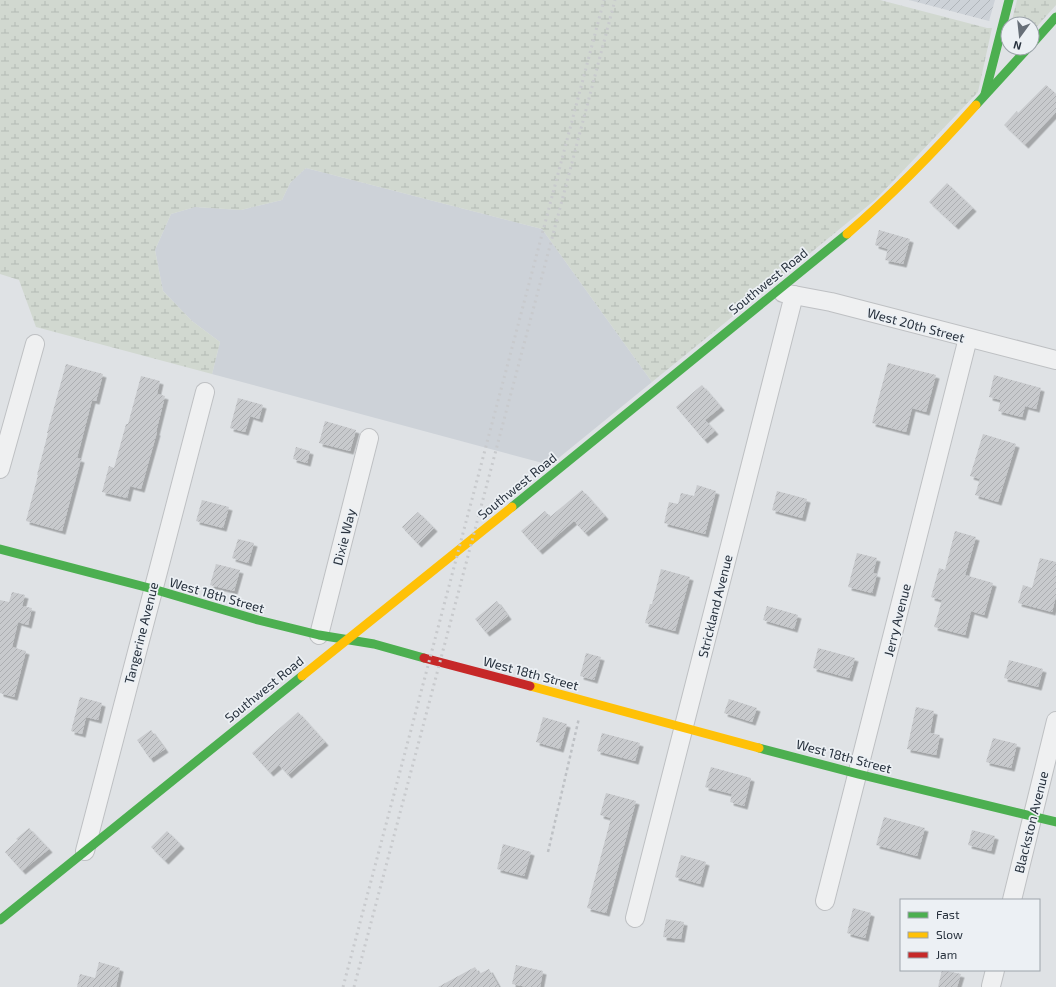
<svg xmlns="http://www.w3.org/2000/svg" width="1056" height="987" font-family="'Exo 2',sans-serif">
	<defs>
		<pattern id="industrial-furrows" width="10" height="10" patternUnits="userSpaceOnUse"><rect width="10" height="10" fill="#cdd2d8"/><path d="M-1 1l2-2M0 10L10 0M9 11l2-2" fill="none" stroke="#b0b5ba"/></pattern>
		<pattern id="wetland-marsh" width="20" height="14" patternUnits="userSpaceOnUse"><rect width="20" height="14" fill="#d1d8d0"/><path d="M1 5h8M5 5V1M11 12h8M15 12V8" fill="none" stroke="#b3bab4"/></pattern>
		<pattern id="building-hatch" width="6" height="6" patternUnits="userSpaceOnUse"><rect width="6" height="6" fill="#c8cacd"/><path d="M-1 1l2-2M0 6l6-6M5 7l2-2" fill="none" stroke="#acaeb1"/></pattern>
		<filter id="shadow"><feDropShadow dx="3.5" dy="3.5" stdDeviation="0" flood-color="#0004"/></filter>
	</defs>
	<rect width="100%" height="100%" fill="#dfe2e5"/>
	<polygon fill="#cdd2d8" points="306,168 542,229 652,382 550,465 212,374 220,342 192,321 163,291 155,250 171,214 195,207 241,210 282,200 290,183"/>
	<polygon fill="url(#industrial-furrows)" points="909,0 995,0 989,21"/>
	<g fill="url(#wetland-marsh)">
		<polygon points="0,0 880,0 987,28 992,28 978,92 875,200 775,282 771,281 769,287 652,382 542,229 306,168 290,183 282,200 241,210 195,207 171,214 155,250 163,291 192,321 220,342 212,374 36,327 19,280 0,274"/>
		<polygon points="1017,0 1056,0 1056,5 1032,32 1032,24 1011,24"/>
	</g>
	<g fill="url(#building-hatch)" filter="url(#shadow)">
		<polygon points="1046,85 1056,94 1056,112 1025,145 1004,125 1017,111 1018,113"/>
		<polygon points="947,183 973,208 955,226 929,202"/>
		<polygon points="879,230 910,239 903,264 885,260 888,249 875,245"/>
		<polygon points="888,363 936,375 926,412 912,408 906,432 872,423"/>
		<polygon points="66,364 103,374 96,401 92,400 77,458 81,459 62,531 26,521 38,475 37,475 48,433 47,433"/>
		<polygon points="994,375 1041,388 1036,409 1025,406 1022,417 998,411 1001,400 989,397"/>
		<polygon points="141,376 160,381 157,394 165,396 156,432 157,432 141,489 130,486 127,498 102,492 109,466 114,468 126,424 128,424"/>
		<polygon points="702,385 721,407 705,420 715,431 704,440 676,407"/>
		<polygon points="238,398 263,405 259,419 250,416 245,432 230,428"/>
		<polygon points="325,421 356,430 350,451 319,443"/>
		<polygon points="983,434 1016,444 998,502 975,495 980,479 970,476"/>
		<polygon points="296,447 310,451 307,463 293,459"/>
		<polygon points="697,485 716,491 705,534 664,523 669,502 678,504 681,493 694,496"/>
		<polygon points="582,490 605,516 585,533 574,521 539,551 521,531 545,511 550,517"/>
		<polygon points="777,491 807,499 802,518 772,510"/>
		<polygon points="202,500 229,507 223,528 196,521"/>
		<polygon points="418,512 434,528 418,544 402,527"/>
		<polygon points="955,531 976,537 965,575 993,583 984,615 971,611 965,635 934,627 942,600 931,597 939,568 945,570"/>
		<polygon points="238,539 254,543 248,563 232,558"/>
		<polygon points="857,553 877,558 873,573 877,574 872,593 848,587"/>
		<polygon points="1040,558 1056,562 1056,596 1052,612 1018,603 1023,585 1032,588"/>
		<polygon points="216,564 240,570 234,591 210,585"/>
		<polygon points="661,569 690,577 675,631 645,623 650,604 652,604"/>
		<polygon points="12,592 25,595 22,606 32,608 28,625 18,622 12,647 26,651 14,697 0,693 0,600 9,602"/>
		<polygon points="497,601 508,616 486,633 475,619"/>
		<polygon points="767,606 798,615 794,629 763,620"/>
		<polygon points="818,648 855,658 849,678 813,668"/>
		<polygon points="586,653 601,657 594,680 580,676"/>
		<polygon points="1009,660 1043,669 1038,687 1004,678"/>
		<polygon points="80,697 102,703 98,720 86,717 82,734 71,731"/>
		<polygon points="729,699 757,708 752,722 724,713"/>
		<polygon points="916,707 934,711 930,733 940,735 936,755 907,749"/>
		<polygon points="298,712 325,742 288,775 279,765 270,773 252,753"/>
		<polygon points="543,717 567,724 560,749 536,742"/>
		<polygon points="151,730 165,749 150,759 137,740"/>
		<polygon points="602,733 640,743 635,761 597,751"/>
		<polygon points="993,738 1017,744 1011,768 986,762"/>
		<polygon points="711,767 751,778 744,806 730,802 732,794 705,787"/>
		<polygon points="606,793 636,801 606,913 587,908 611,818 600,815"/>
		<polygon points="884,817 925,828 917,856 876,845"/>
		<polygon points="29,828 49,849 22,871 5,852 18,840 16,839"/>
		<polygon points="972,830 995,836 991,851 968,845"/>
		<polygon points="167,831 181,845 165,861 151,847"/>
		<polygon points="503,844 531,852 524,876 497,869"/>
		<polygon points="681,855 706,862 700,884 675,877"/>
		<polygon points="853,908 871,913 865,938 847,933"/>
		<polygon points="666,919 684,922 681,939 663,937"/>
		<polygon points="99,962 120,968 116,987 77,987 80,974 95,978"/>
		<polygon points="516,965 543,971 540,987 527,987 512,984"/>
		<polygon points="475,967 479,974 489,969 499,987 438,987"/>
		<polygon points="942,970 961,974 957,987 938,987"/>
	</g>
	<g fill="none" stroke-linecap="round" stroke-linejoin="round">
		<g stroke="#bec0c3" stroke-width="20">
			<g id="street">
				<polyline points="783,293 831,302 1056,360"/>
				<polyline points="0,469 35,344"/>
				<polyline points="319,635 369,438"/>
				<polyline points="85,851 205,392"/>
				<polyline points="1012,900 1056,721"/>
				<polyline points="825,901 968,338"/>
				<polyline points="635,918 794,295"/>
				<polyline points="991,986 995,970"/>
			</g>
		</g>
		<polyline stroke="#bec1c5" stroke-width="2.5" stroke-dasharray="3 3" stroke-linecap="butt" points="548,852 579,718"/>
		<use href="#street" stroke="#eff0f1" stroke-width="18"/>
		<g stroke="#4caf50" stroke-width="9">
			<polyline points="1032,44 1056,17"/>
			<polyline points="985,94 1009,0"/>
			<polyline points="976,105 1028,48"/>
			<polyline points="512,507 847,234"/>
			<polyline points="0,549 153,589 258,620 319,635 374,644 424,658"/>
			<polyline points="759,748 858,774 1056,822"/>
			<polyline points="0,920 302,676"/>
		</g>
		<g stroke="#ffc107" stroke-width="9">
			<path d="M847 234C893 194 935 151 976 105"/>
			<polyline points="302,676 512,507"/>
			<polyline points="530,686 759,748"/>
		</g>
		<polyline stroke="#c62828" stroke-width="9" points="424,658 530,686"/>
		<g stroke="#c8cacd" stroke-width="3" stroke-dasharray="2 4" stroke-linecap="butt">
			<polyline points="343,987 604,0"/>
			<polyline points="354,987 615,0"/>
		</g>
	</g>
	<g text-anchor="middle" stroke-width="3.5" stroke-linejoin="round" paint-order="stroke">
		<g font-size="13" fill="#27313d" stroke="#ecf0f4">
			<text transform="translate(768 281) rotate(-39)" y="5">Southwest Road</text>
			<text transform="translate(916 325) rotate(15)" y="5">West 20th Street</text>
			<text transform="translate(517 486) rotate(-39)" y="5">Southwest Road</text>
			<text transform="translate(344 537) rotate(-76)" y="5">Dixie Way</text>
			<text transform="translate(217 595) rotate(16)" y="5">West 18th Street</text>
			<text transform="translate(715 606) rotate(-76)" y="5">Strickland Avenue</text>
			<text transform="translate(897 620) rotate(-76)" y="5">Jerry Avenue</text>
			<text transform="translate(141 633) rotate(-76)" y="5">Tangerine Avenue</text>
			<text transform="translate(531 673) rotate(15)" y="5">West 18th Street</text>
			<text transform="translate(264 689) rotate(-39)" y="5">Southwest Road</text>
			<text transform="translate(844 756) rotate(15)" y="5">West 18th Street</text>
			<text transform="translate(1031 822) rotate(-76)" y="5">Blackston Avenue</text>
		</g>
	</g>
	<rect x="900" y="899" width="140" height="72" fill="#ecf0f4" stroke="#9da4ab"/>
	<rect x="908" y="912" width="20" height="6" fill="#4caf50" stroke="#9da4ab"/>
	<text x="936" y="919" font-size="12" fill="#27313d">Fast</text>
	<rect x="908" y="932" width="20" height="6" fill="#ffc107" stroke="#9da4ab"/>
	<text x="936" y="939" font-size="12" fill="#27313d">Slow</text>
	<rect x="908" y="952" width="20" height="6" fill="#c62828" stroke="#9da4ab"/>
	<text x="936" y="959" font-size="12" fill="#27313d">Jam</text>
	<g transform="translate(1020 36) rotate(195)"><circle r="19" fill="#ecf0f4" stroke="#9da4ab"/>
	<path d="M0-3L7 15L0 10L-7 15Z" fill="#676f78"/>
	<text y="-6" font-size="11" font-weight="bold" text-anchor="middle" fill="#27313d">N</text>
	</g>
</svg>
